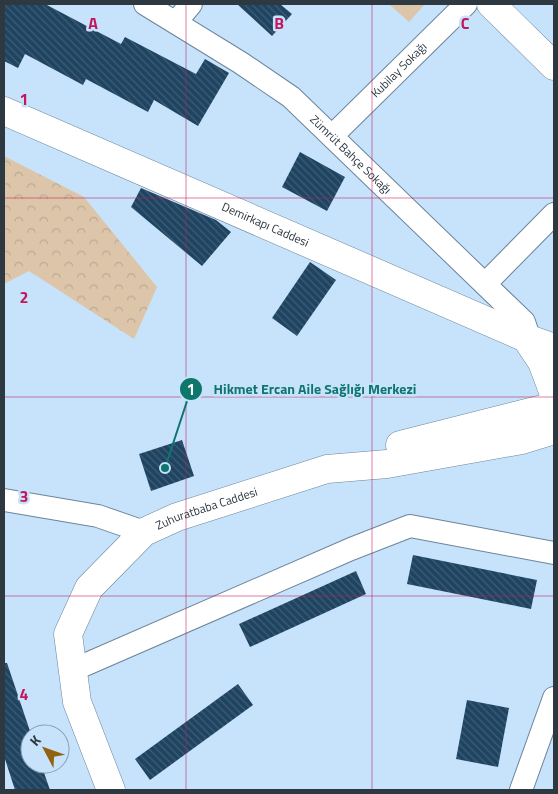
<svg xmlns="http://www.w3.org/2000/svg" width="558" height="794" font-family="'Titillium Web',sans-serif">
	<defs>
		<pattern id="forest-crowns" width="20" height="18" patternUnits="userSpaceOnUse" patternTransform="scale(1.25)"><rect width="20" height="18" fill="#dcc5a9"/><path d="M2 6a3 3 0 1 1 6 0M12 15a3 3 0 1 1 6 0" fill="none" stroke="#bdaa93"/></pattern>
		<pattern id="building-back-hatch" width="6" height="6" patternUnits="userSpaceOnUse" patternTransform="scale(1.25)"><rect width="6" height="6" fill="#1f4461"/><path d="M-1 5l2 2M0 0l6 6M5-1l2 2" fill="none" stroke="#3f5d75"/></pattern>
	</defs>
	<rect width="100%" height="100%" fill="#c7e3fc"/>
	<polygon fill="#dcc5a9" points="389,4 425,4 409,22"/>
	<polygon fill="url(#forest-crowns)" points="4,156 84,197 157,287 134,339 29,271 4,284"/>
	<g fill="url(#building-back-hatch)">
		<polygon points="4,4 45,4 121,44 125,37 196,74 205,59 229,73 198,126 154,100 148,112 86,79 83,85 25,54 18,68 4,61"/>
		<polygon points="237,4 280,4 292,14 272,36"/>
		<polygon points="300,152 345,177 327,211 282,187"/>
		<polygon points="141,188 216,220 231,232 202,266 131,207"/>
		<polygon points="310,262 336,280 297,336 272,318"/>
		<polygon points="182,440 194,476 151,491 139,454"/>
		<polygon points="413,555 537,580 531,609 407,584"/>
		<polygon points="356,571 366,594 250,647 239,624"/>
		<polygon points="4,663 7,663 31,734 30,764 41,764 50,790 15,790 4,756"/>
		<polygon points="238,684 253,705 150,780 135,759"/>
		<polygon points="467,700 509,708 498,767 456,759"/>
	</g>
	<g fill="none" stroke-linecap="round" stroke-linejoin="round">
		<g stroke="#6b859b" stroke-width="24">
			<g id="street">
				<path id="s1" d="M145 4 241 63 291 97 524 322 527 331 526 338"/>
				<polyline points="176,22 191,4"/>
				<path id="s2" d="M332 136 466 4"/>
				<polyline points="485,284 554,214"/>
				<polyline points="4,500 98,516 144,532"/>
				<polyline points="73,670 351,549 410,526 554,553"/>
				<polyline points="521,790 554,698"/>
			</g>
		</g>
		<g stroke="#6b859b" stroke-width="29">
			<g id="secondary">
				<polyline points="491,4 554,66"/>
				<path id="s3" d="M4 111 526 338 554 348"/>
				<polyline points="526,338 542,362 554,394"/>
				<polyline points="400,445 554,406"/>
				<path id="s4" d="M111 790 77 702 68 634 89 588 144 532 177 517 327 469 387 464 522 440 554 430"/>
			</g>
		</g>
		<use href="#street" stroke="#fff" stroke-width="22"/>
		<use href="#secondary" stroke="#fff" stroke-width="28"/>
	</g>
	<path fill="none" stroke="#c2185b" stroke-width="1" stroke-opacity="0.55" d="M186 4V790M372 4V790M4 198H554M4 397H554M4 596H554"/>
	<g text-anchor="middle" stroke-width="5" stroke-linejoin="round" paint-order="stroke">
		<g font-size="12" fill="#2d3841" stroke="#c7e3fc">
			<text dy="4" stroke="none"><textPath href="#s2" startOffset="94">Kubilay Sokağı</textPath></text>
			<text dy="4" stroke="none"><textPath href="#s1" startOffset="256">Zümrüt Bahçe Sokağı</textPath></text>
			<text dy="4" stroke="none"><textPath href="#s3" startOffset="285">Demirkapı Caddesi</textPath></text>
			<text dy="4" stroke="none"><textPath href="#s4" startOffset="359">Zuhuratbaba Caddesi</textPath></text>
		</g>
	</g>
	<g font-size="16" text-anchor="middle" font-weight="bold" fill="#c2185b" stroke="#c7e3fc" stroke-width="5" stroke-linejoin="round" paint-order="stroke">
		<text x="93" y="29">A</text>
		<text x="279" y="29">B</text>
		<text x="465" y="29">C</text>
		<text x="24" y="105">1</text>
		<text x="24" y="303">2</text>
		<text x="24" y="502">3</text>
		<text x="24" y="700">4</text>
	</g>
	<path fill="none" stroke="#0f766e" stroke-width="2" d="M165 468L191 389"/>
	<g fill="#0f766e" stroke="#c7e3fc" stroke-width="2">
		<circle cx="165" cy="468" r="5"/>
		<circle cx="191" cy="389" r="12"/>
	</g>
	<g font-size="15" text-anchor="middle" font-weight="bold" fill="#fff">
		<text x="191" y="395">1</text>
	</g>
	<g font-size="14" text-anchor="middle" font-weight="bold" fill="#0f766e" stroke="#c7e3fc" stroke-width="5" stroke-linejoin="round" paint-order="stroke">
		<text x="315" y="394">Hikmet Ercan Aile Sağlığı Merkezi</text>
	</g>
	<rect width="558" height="794" fill="none" stroke="#2d3841" stroke-width="10"/>
	<g transform="translate(45 749) rotate(311)"><circle r="24" fill="#c7e3fc" stroke="#899fb1"/>
	<path d="M0-4L9 19L0 12L-9 19Z" fill="#926211"/>
	<text y="-8" font-size="14" font-weight="bold" text-anchor="middle" fill="#2d3841">K</text>
	</g>
</svg>
